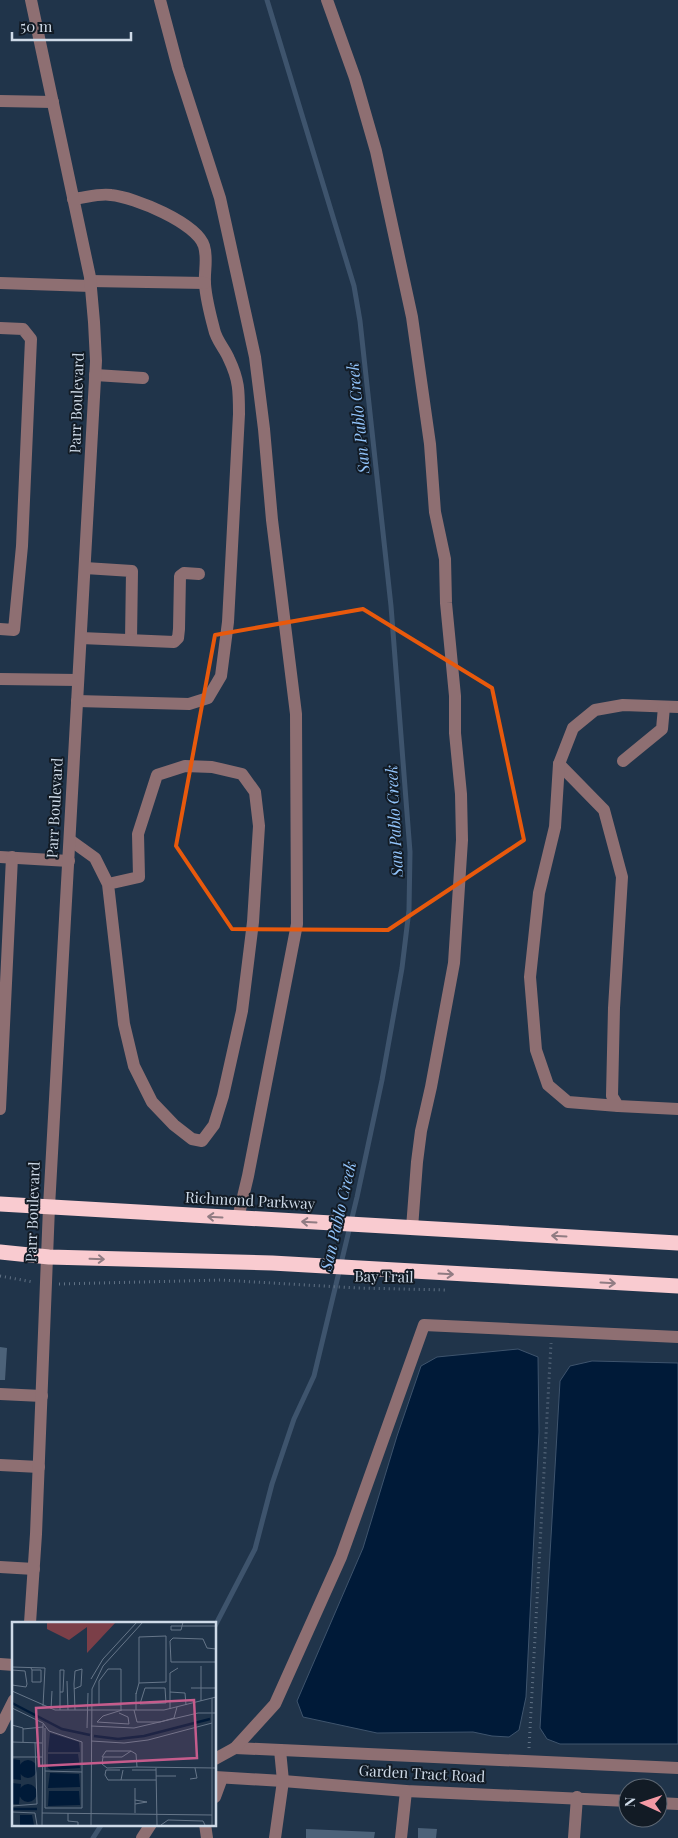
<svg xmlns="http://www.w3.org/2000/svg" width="678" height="1838" font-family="'Playfair Display',serif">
	<rect width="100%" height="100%" fill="#20344a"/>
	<g fill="#001a38" stroke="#3e546d">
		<polygon points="518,1349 538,1357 539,1432 526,1697 519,1730 509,1737 492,1736 473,1732 377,1733 303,1717 297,1701 363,1548 397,1436 421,1366 437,1357"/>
		<polygon points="592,1361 678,1363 678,1744 560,1744 547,1739 540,1728 560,1381 570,1366"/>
	</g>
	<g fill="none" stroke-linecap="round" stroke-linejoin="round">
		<g stroke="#3e546d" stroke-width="5">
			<polyline points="215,1626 255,1549 272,1484 294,1419 314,1376 357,1197 382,1080 402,968 409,910 410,852 391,606 360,321 354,286 267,0"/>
			<polyline points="93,1838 102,1824"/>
		</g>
	</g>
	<g fill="#4c6279">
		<polygon points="0,1347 7,1348 5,1380 0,1380"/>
		<polygon points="418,1828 437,1829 436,1838 418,1838"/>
		<polygon points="306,1829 375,1832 374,1838 306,1838"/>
	</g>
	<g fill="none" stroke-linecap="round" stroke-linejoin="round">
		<g stroke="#607184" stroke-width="3" stroke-dasharray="1 4" stroke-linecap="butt">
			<polyline points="0,1276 33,1282"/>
			<polyline points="59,1284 221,1280 357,1288 448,1290"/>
			<polyline points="529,1748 551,1343"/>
		</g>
		<g stroke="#8e6f72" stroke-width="12">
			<polyline points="160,0 178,68 220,198 255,357 264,429 272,520 296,714 297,924 248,1176 238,1218"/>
			<polyline points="327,0 355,78 376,151 412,317 430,444 435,512 445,559 446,603 455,696 455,733 461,794 462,840 454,963 431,1087 421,1131 417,1162 412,1228"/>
			<polyline points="0,101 53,102"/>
			<path d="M73 199C85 198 99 193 111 195 134 197 197 223 204 246 208 259 204 271 205 284 206 299 210 314 214 329 216 340 225 349 229 359 239 380 239 391 239 414L228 622 221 676 208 698 189 704 77 701"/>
			<polyline points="90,281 205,283"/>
			<polyline points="0,283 91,286"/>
			<polyline points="0,328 23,329 31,339 22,546 14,630 0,629"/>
			<polyline points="95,375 143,378"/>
			<polyline points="85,568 132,571 131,640"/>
			<polyline points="81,638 174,642 178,638 179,629 180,576 184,573 199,574"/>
			<polyline points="0,679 78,680"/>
			<polyline points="678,707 623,705 595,710 573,728 559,764 604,810 622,877 614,1008 612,1096 618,1106 678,1109"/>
			<polyline points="623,761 662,729 664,707"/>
			<polyline points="559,764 555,827 539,893 530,977 536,1050 548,1085 568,1102 618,1106"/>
			<polyline points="70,840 95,858 108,884 124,1024 134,1066 152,1102 174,1125 192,1139 202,1141 214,1125 223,1096 242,1011 253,922 259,826 255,792 242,774 212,767 185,766 157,775 138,834 139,877 108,884"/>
			<polyline points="0,857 69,861"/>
			<polyline points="0,1109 12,857"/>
			<polyline points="0,1394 42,1396"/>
			<polyline points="0,1465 39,1467"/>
			<polyline points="0,1567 34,1569"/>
			<polyline points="30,1623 36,1534 49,1207 96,361 94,322 90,277 31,0"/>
			<polyline points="0,1664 14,1665"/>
			<polyline points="0,1728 14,1700"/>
			<polyline points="235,1748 678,1768"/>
			<polyline points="215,1759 235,1748 275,1704 341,1557 424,1325 678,1337"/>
			<polyline points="215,1777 283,1781 406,1791 628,1801"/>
			<polyline points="215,1797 222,1778"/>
			<polyline points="658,1803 678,1804"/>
			<polyline points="205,1824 207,1838"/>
			<polyline points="142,1838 151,1824"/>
			<polyline points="275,1838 283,1781 280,1750"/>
			<polyline points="401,1838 406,1791"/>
			<polyline points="574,1838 577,1797"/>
		</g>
		<g stroke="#f9cbd0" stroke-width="15">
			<polyline points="0,1204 678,1243"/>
			<polyline points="0,1252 49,1257 272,1263 678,1286"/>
		</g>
	</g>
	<defs><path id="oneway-shaft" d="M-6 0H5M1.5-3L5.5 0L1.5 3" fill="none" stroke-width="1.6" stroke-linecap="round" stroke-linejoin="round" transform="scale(1.25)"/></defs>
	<g stroke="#917c83">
		<use href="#oneway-shaft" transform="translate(215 1217) rotate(-177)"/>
		<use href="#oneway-shaft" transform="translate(309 1222) rotate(-177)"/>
		<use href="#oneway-shaft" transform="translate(559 1236) rotate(-177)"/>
		<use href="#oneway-shaft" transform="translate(97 1259) rotate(2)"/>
		<use href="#oneway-shaft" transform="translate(446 1274) rotate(3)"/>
		<use href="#oneway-shaft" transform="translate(608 1283) rotate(3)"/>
	</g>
	<path fill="none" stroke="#e8590c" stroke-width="4" stroke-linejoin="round" d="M363 609 492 688 524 840 388 930 232 929 176 846 215 635Z"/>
	<g text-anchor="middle" stroke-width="4" stroke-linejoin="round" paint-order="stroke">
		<g font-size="15" fill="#cedae8" stroke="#121b25">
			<text transform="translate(77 403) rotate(-88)" y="5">Parr Boulevard</text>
			<text transform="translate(55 808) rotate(-87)" y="5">Parr Boulevard</text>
			<text transform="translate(250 1201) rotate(3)" y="5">Richmond Parkway</text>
			<text transform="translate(33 1212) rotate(-88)" y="5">Parr Boulevard</text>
			<text transform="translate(384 1277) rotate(1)" y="5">Bay Trail</text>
			<text transform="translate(422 1774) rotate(3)" y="5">Garden Tract Road</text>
		</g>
		<g font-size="16" font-style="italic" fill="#92c4fb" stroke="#121b25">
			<text transform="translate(358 418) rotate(-96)" y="6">San Pablo Creek</text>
			<text transform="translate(394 821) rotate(-93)" y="6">San Pablo Creek</text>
			<text transform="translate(338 1216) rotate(-77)" y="6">San Pablo Creek</text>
		</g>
	</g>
	<g transform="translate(12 1622)">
		<rect width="204" height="204" fill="#20344a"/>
		<path d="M35 0H104L75 31V5L57 18 35 7Z" fill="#7b3f48"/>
		<path d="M38 111 67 120 68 130H36ZM36 132H66L68 146 39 148 36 146ZM0 137 8 138 9 158 0 157ZM7 147a9 9 0 1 1 18 0a9 9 0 1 1-18 0ZM38 151 67 152 68 165 36 166ZM0 161 9 162 7 182H0ZM7 171a9 9 0 1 1 18 0a9 9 0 1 1-18 0ZM37 169H67L68 183 36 184ZM8 193H20L22 203H8Z" fill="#001a38"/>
		<path fill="none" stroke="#001a38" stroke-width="2.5" d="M0 81 50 107 78 113M82 114 106 117 132 114 198 97M0 187H25"/>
		<path fill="none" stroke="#667689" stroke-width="1" d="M159 4H204M159 4V8H169L171 0M204 27 195 26 191 17 161 16 158 19 159 40H204M0 45 33 46 31 84M19 46 20 48V60H29V48H20M0 48 13 49 15 62 14 65 0 63M79 57 91 37 125 0M55 59 56 88M133 66H153L154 81 128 82ZM179 66H204M62 67 69 64 70 47 63 49 62 62 63 88M0 69 43 88H152L204 75M158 70 173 71 174 83M124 71V88M124 72 127 61V15L154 14V60L127 61M189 79V44M0 86 31 101 37 109 70 120V186H33V106M39 87 40 69M158 87V51L166 46M48 88V48H52L51 70H48M109 88V47H96L87 59V83H109M122 88 125 100H148L162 96 165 85M107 91 116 95 117 102 85 100 91 94 110 88M0 103 11 106V120M79 104 122 106 186 91H204M75 106 76 71M11 107 31 105M79 119 112 121 136 118 200 101M0 120 30 121M119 129 124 132 125 145 95 146 90 142 91 135H110ZM0 135H30M90 135 94 129H119M125 145 204 146M144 146 145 203M108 148H94L93 153 96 158H109M111 148 109 158H144M120 148H144M33 149 70 150M144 154H164M178 157 185 156 183 146M123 166V191M123 178 135 180 123 182M0 184 25 182 23 120M0 190 23 191 25 203M30 191 200 193M56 191V199L66 200V203M30 203 31 102M79 203 80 67 91 44 131 0M149 203 156 198 191 199 193 203M200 203V76"/>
		<path fill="#c65c8c" fill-opacity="0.15" stroke="#c65c8c" stroke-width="2.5" d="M182 78 185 136 27 144 24 86Z"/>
		<rect width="204" height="204" fill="none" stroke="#cedae8" stroke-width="2.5"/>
	</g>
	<g transform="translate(643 1803) rotate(273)"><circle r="24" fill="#121b25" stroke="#5d6773"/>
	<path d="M0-4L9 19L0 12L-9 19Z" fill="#f49aa5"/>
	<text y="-8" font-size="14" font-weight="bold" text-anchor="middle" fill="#cedae8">N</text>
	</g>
	<path d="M12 32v8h119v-8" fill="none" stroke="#cedae8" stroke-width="2.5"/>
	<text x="20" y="32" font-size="15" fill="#cedae8" stroke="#121b25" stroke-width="4" paint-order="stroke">50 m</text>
</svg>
